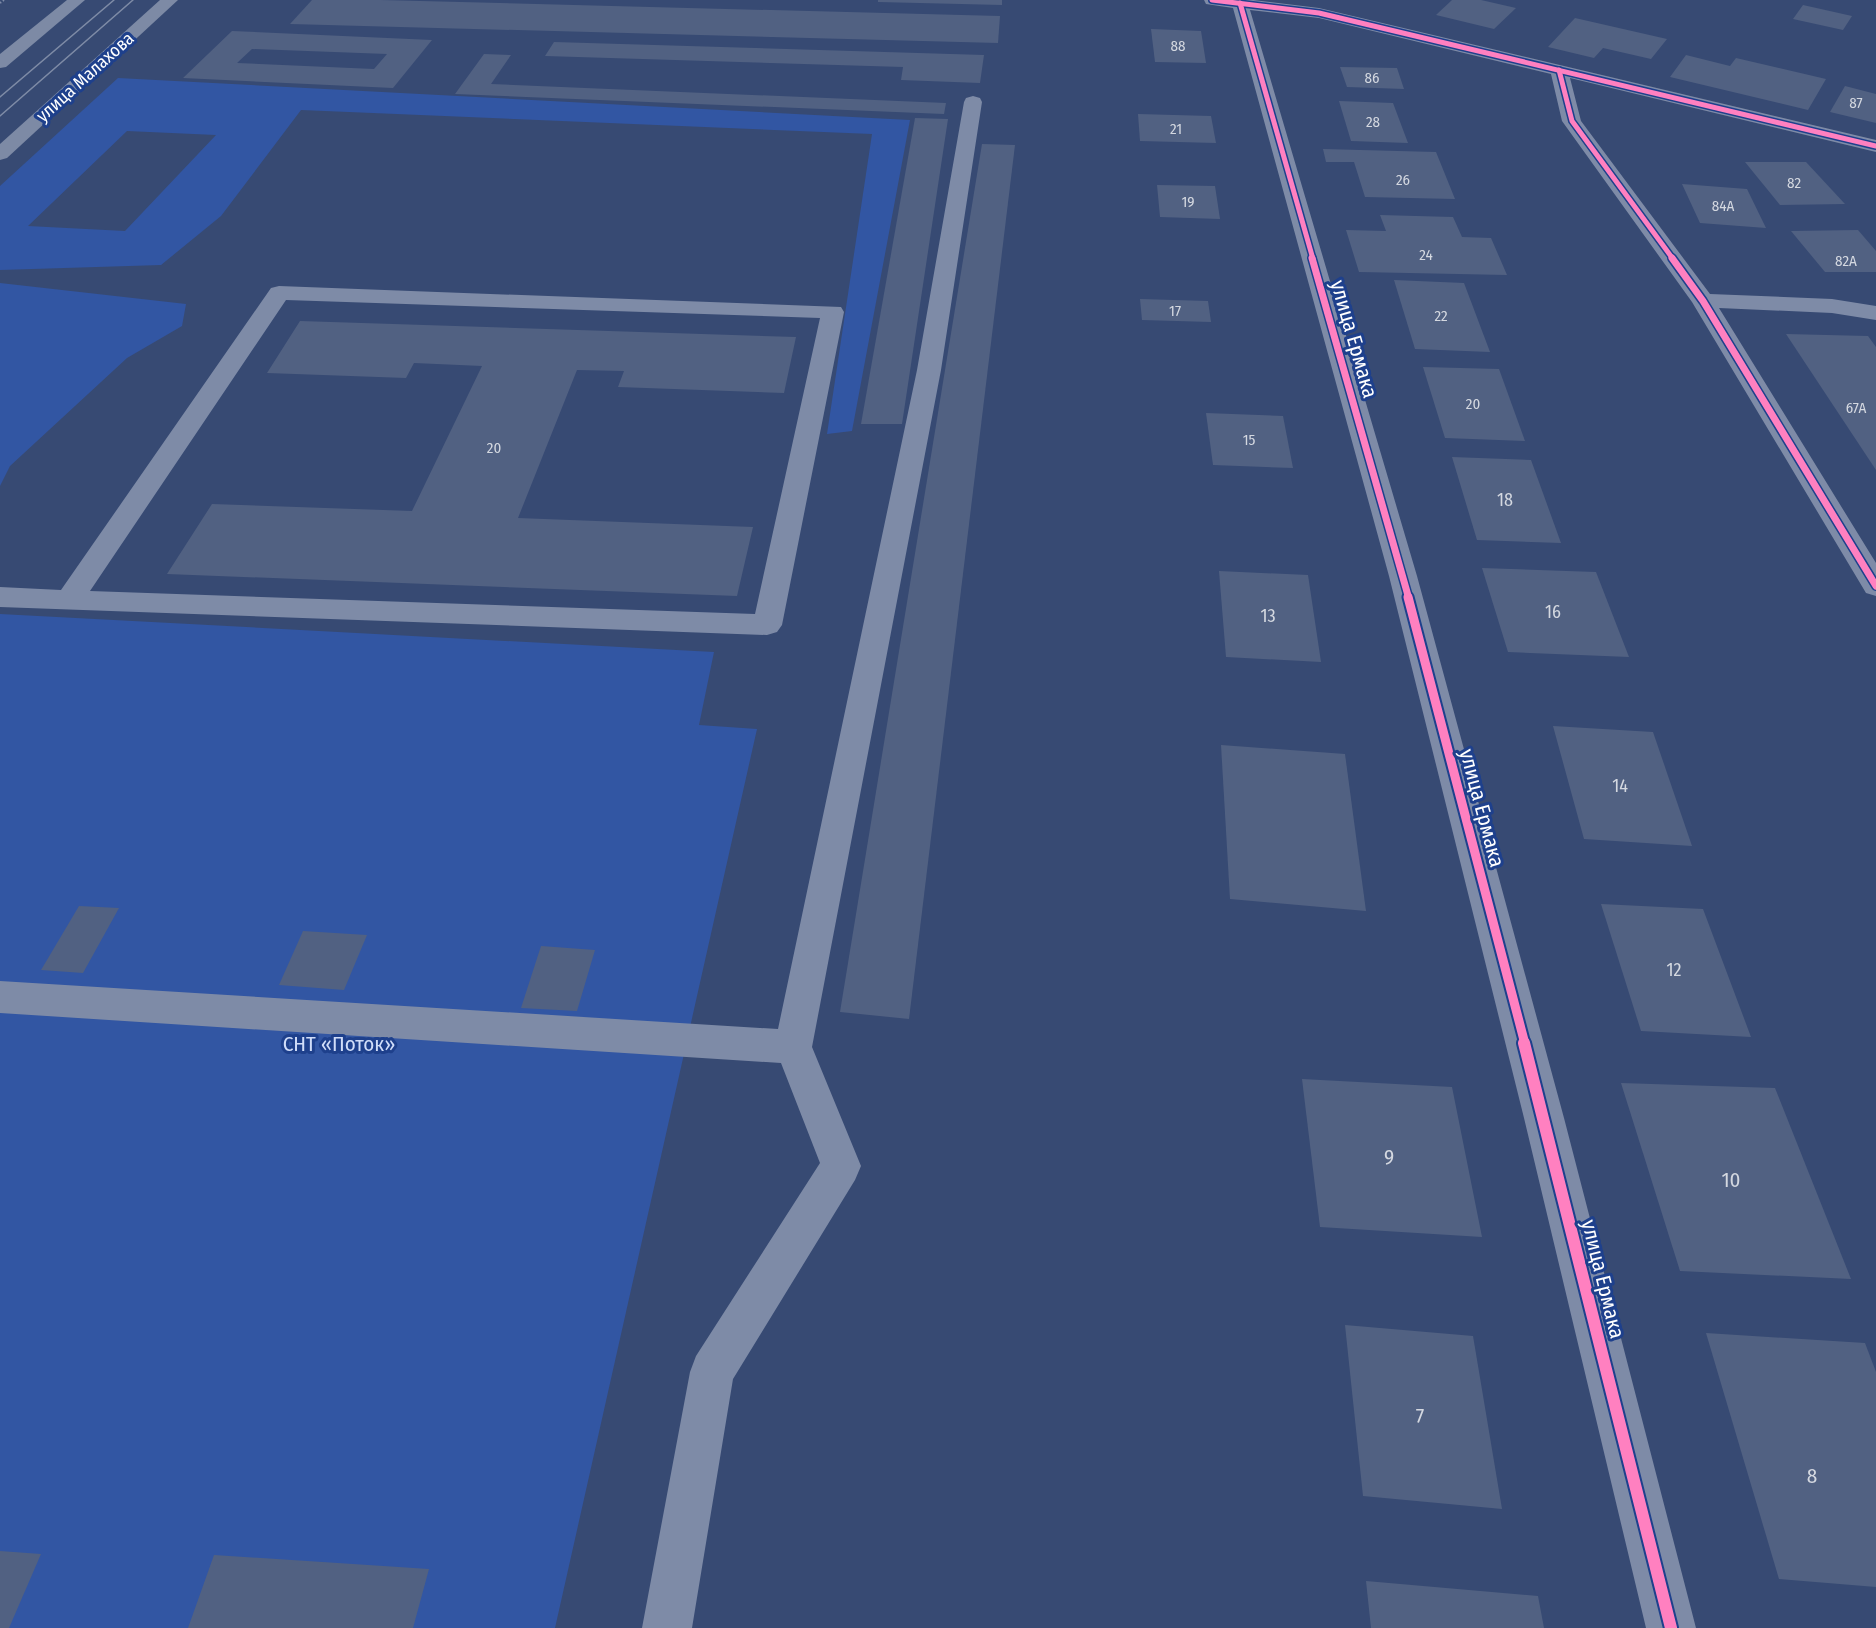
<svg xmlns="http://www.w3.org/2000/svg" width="1876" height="1628" font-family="'Fira Sans Condensed',sans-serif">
	<rect width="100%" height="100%" fill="#374a73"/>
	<g fill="#3256a3" fill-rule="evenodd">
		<path d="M118 78 910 120 852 431 827 434 872 134 301 110 221 216 161 265 0 270V186ZM127 131 216 135 125 231 28 226Z"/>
		<polygon points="0,283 186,304 182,326 127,358 10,466 0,486"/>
		<polygon points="0,614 714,652 699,725 757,729 555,1628 0,1628"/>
	</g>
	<g fill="#516182" fill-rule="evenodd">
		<polygon points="312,0 381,0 1000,16 998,43 290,24"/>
		<polygon points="878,0 1002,0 1002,5 878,2"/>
		<polygon points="1452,0 1481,0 1516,8 1494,29 1436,15"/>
		<polygon points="1803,5 1852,16 1843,30 1793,19"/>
		<polygon points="1575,18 1667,39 1651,59 1603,48 1594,58 1548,47"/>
		<polygon points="1151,29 1201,31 1206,63 1155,62"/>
		<path d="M232 31 432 40 393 88 183 78ZM252 49 387 54 374 69 237 63Z"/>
		<polygon points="554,42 984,55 980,83 901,80 903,67 545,56"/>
		<polygon points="484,54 511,55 491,84 946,103 944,114 455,94"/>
		<polygon points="1686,55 1730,66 1736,58 1826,79 1808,110 1670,77"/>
		<polygon points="1340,67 1397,68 1404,89 1347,87"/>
		<polygon points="1845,86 1876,94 1876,123 1830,112"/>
		<polygon points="1339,101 1393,103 1408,143 1351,141"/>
		<polygon points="1138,114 1211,116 1216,143 1140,141"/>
		<polygon points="915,118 948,119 902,424 861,424"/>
		<polygon points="982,144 1015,145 909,1019 840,1012"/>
		<polygon points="1323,149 1436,152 1455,199 1365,197 1354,162 1326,162"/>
		<polygon points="1745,162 1806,162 1845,204 1780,205"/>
		<polygon points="1682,184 1747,189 1766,228 1700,223"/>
		<polygon points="1157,185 1215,186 1220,219 1160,217"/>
		<polygon points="1380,215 1453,217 1462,237 1491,238 1507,275 1359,272 1346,230 1386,231"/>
		<polygon points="1858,230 1876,251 1876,272 1825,272 1791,231"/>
		<polygon points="1394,280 1464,283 1490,352 1415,349"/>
		<polygon points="1140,299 1208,301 1211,322 1142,320"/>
		<polygon points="300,321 796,337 784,393 618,387 624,371 577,370 518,518 753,527 737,596 167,574 212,504 412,511 482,366 414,363 406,378 267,373"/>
		<polygon points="1786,334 1868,336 1876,347 1876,470"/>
		<polygon points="1423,367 1499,369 1525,441 1445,438"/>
		<polygon points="1206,413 1283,416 1293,468 1213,465"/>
		<polygon points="1452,457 1531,460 1561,543 1477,540"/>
		<polygon points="1482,568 1596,572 1629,657 1508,652"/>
		<polygon points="1219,571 1308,575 1321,662 1226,657"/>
		<polygon points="1553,726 1653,732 1692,846 1584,839"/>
		<polygon points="1221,745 1345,754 1366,911 1230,899"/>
		<polygon points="1601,904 1703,909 1751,1037 1641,1031"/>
		<polygon points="79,906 119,908 83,973 41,970"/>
		<polygon points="303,931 367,935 344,990 279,985"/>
		<polygon points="541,946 595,950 577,1011 521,1008"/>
		<polygon points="1302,1079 1452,1087 1482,1237 1320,1227"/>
		<polygon points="1621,1083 1775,1088 1851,1279 1680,1271"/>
		<polygon points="1345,1325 1473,1336 1502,1509 1363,1496"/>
		<polygon points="1706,1333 1865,1343 1876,1372 1876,1587 1779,1579"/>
		<polygon points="0,1551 41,1554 9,1628 0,1628"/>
		<polygon points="214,1555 429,1569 413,1628 188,1628"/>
		<polygon points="1366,1581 1538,1596 1544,1628 1371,1628"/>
	</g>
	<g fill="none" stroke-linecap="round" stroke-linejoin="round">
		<polyline stroke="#7e8ba7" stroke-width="2" stroke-dasharray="1.5 2" stroke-linecap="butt" points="0,3 4,0"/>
		<g fill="#7e8ba7" fill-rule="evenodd">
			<polygon points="973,96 980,98 982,102 941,370 812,1047 861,1166 855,1180 733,1379 692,1628 642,1628 690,1372 696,1356 820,1163 781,1063 0,1013 0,981 778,1029 917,370 964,102 966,98"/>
			<path d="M279 286 841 307 844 312 782 625 777 632 767 635 0 607V587L61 590 271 288ZM286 300 820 318 755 614 90 591Z"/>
		</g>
		<polygon fill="#7e8ba7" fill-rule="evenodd" points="1204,0 1253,0 1319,8 1876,140 1876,152 1570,78 1581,121 1710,294 1832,299 1876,306 1876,320 1832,313 1719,308 1876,563 1876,596 1866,593 1692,302 1562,121 1551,74 1319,18 1250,10 1417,576 1564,1118 1696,1628 1646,1628 1524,1118 1389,576 1233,8 1206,4"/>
		<g fill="#7d8aa5" fill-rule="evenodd">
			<polygon points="67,0 85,0 6,67 0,68 0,54"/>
			<polygon points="160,0 178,0 7,158 0,160 0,144"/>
		</g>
		<g stroke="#7e8ba6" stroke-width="1.5">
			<polyline points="0,97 114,0"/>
			<polyline points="0,116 133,0"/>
		</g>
		<g stroke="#1e408c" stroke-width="8">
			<g id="cycleway-far3">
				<polyline points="1212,0 1319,13 1876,146"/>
				<polyline points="1240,3 1313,259"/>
				<polyline points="1559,70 1572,121 1673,259"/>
			</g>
		</g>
		<g stroke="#1e408c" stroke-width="10">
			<g id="cycleway-far2">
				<polyline points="1312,258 1409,599"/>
				<polyline points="1672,258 1703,301 1876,586"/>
			</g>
		</g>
		<g stroke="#1e408c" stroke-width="13">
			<polyline id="cycleway-far1" points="1408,597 1525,1044"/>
		</g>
		<g stroke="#1e408c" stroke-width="16">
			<polyline id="cycleway" points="1524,1043 1671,1628"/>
		</g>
		<use href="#cycleway-far3" stroke="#ff80c0" stroke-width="5"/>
		<use href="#cycleway-far2" stroke="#ff80c0" stroke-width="7"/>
		<use href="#cycleway-far1" stroke="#ff80c0" stroke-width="9"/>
		<use href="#cycleway" stroke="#ff80c0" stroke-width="12"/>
	</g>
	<g text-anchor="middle" stroke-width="6" stroke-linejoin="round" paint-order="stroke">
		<g font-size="15" fill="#d4d8e0">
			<text x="1178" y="51">88</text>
			<text x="1372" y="83">86</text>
			<text x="1856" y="108">87</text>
			<text x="1373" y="127">28</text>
			<text x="1176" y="134">21</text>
			<text x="1403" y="185">26</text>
			<text x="1794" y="188">82</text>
			<text x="1188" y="207">19</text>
			<text x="1723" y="211">84А</text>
			<text x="1426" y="260">24</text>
			<text x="1846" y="266">82А</text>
			<text x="1175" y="316">17</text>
			<text x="1441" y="321">22</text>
			<text x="1473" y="409">20</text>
			<text x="1856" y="413">67А</text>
			<text x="1249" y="445">15</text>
			<text x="494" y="453">20</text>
		</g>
		<g font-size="18" fill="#fff" stroke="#1e408c">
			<text transform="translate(85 77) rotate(-42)" y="6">улица Малахова</text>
		</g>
		<g font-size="18" fill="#d4d8e0">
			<text x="1505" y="506">18</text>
			<text x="1553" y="618">16</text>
			<text x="1268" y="622">13</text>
			<text x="1620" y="792">14</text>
			<text x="1674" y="976">12</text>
		</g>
		<g font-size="21" fill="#fff" stroke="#1e408c">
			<text transform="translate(1354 339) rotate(74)" y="7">улица Ермака</text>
			<text transform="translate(1482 808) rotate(75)" y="7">улица Ермака</text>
			<text transform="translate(1603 1279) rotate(76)" y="7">улица Ермака</text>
		</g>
		<g font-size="21" fill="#d0ddf9" stroke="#1e408c">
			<text x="339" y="1051">СНТ «Поток»</text>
		</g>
		<g font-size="21" fill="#d4d8e0">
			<text x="1389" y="1164">9</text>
			<text x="1731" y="1187">10</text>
			<text x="1420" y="1423">7</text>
			<text x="1812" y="1483">8</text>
		</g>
	</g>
</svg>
